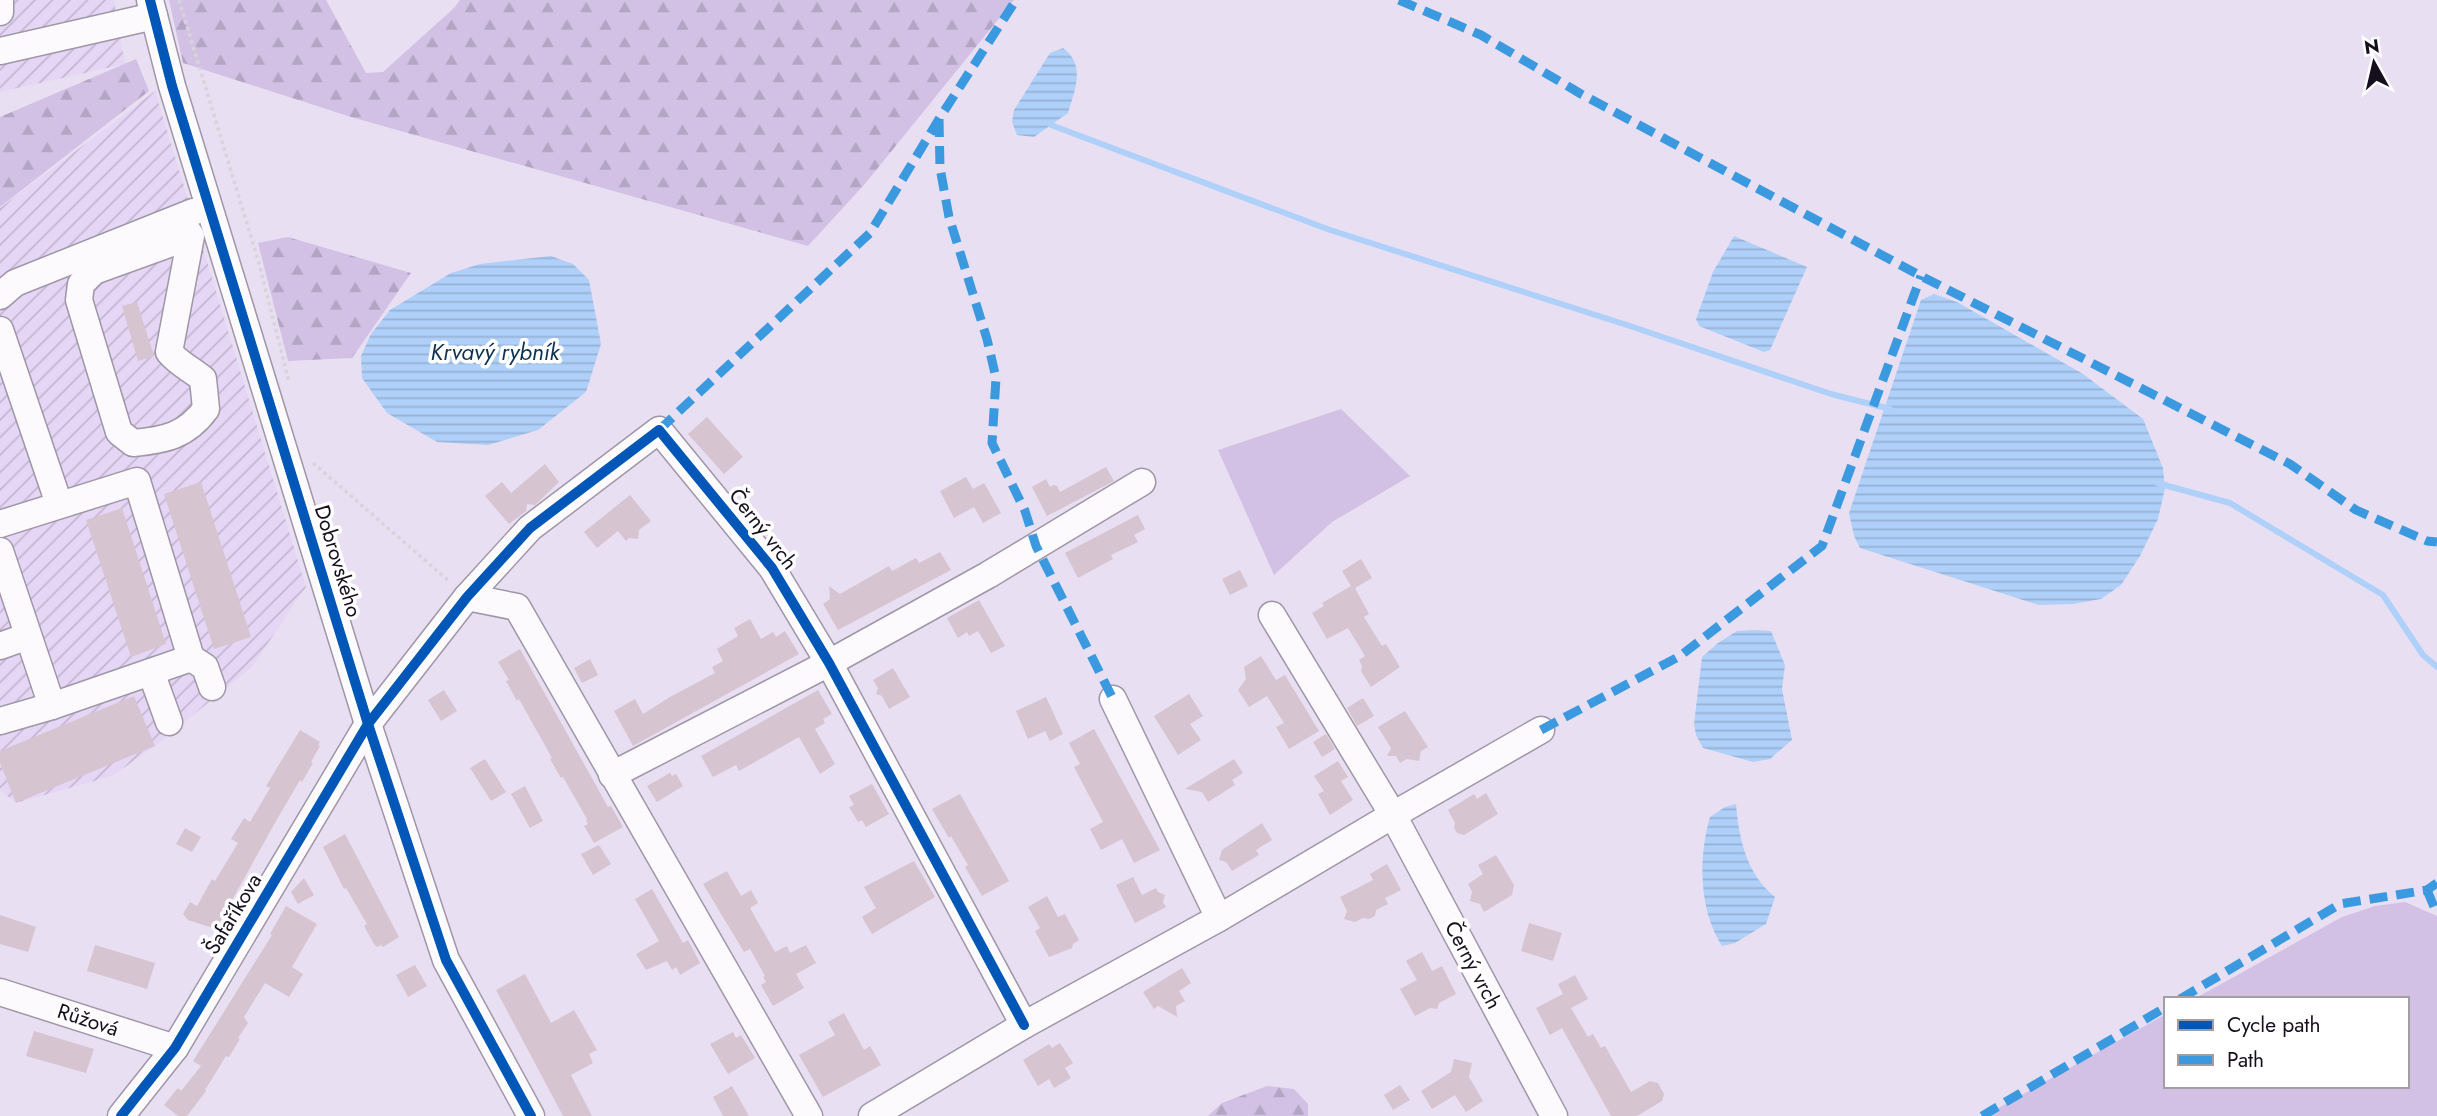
<svg xmlns="http://www.w3.org/2000/svg" width="2437" height="1116" font-family="Jost,sans-serif">
	<defs>
		<pattern id="industrial-furrows" width="10" height="10" patternUnits="userSpaceOnUse" patternTransform="scale(1.75)"><rect width="10" height="10" fill="#e6d6f6"/><path d="M-1 1l2-2M0 10L10 0M9 11l2-2" fill="none" stroke="#c4b6d2"/></pattern>
		<pattern id="forest-firs" width="22" height="20" patternUnits="userSpaceOnUse" patternTransform="scale(1.75)"><rect width="22" height="20" fill="#d2c1e4"/><path d="M5 1l3.5 6h-7zM16 11l3.5 6h-7z" fill="#b3a5c3"/></pattern>
		<pattern id="water-rules" width="6" height="5" patternUnits="userSpaceOnUse" patternTransform="scale(1.75)"><rect width="6" height="5" fill="#afd0f9"/><path d="M0 2.5h6" fill="none" stroke="#96b1d5"/></pattern>
	</defs>
	<rect width="100%" height="100%" fill="#e9dff3"/>
	<g fill="url(#industrial-furrows)">
		<polygon points="0,0 114,0 125,64 0,92"/>
		<polygon points="155,91 306,587 252,667 155,746 112,776 16,803 0,790 0,208"/>
	</g>
	<g fill="#d2c1e4">
		<polygon points="1341,409 1410,476 1332,522 1274,575 1218,450"/>
		<polygon points="2405,902 2437,916 2437,1116 1984,1116 2166,1014 2166,1086 2407,1086 2407,999 2194,999 2342,917 2375,906"/>
	</g>
	<g fill="url(#forest-firs)">
		<polygon points="169,0 326,0 366,73 383,72 454,8 460,0 1014,0 864,185 808,246 351,117 183,63"/>
		<polygon points="136,59 149,91 0,207 0,117"/>
		<polygon points="288,237 411,273 352,358 288,361 258,243"/>
		<polygon points="1267,1086 1294,1089 1308,1104 1308,1116 1208,1116 1222,1103"/>
	</g>
	<g fill="url(#water-rules)">
		<path d="M1063 48C1086 65 1075 89 1068 113L1034 137 1017 135 1012 122 1014 110 1050 53Z"/>
		<polygon points="1734,236 1807,267 1770,350 1764,352 1699,326 1696,319 1713,272"/>
		<polygon points="551,256 573,264 589,280 601,344 586,392 538,430 488,445 437,442 387,413 362,378 361,356 371,334 390,310 451,273 480,264"/>
		<polygon points="1934,294 1957,302 2083,374 2143,419 2163,468 2165,488 2158,519 2140,556 2121,585 2101,599 2073,604 2039,605 1860,548 1854,536 1849,513 1921,300"/>
		<polygon points="1755,630 1771,631 1785,665 1782,689 1792,740 1770,759 1753,762 1703,748 1696,735 1694,724 1702,657 1718,643 1737,631"/>
		<path d="M1736 804C1739 838 1746 874 1775 897L1766 924 1735 943 1722 946C1699 910 1698 858 1710 817L1725 807Z"/>
	</g>
	<g fill="none" stroke-linecap="round" stroke-linejoin="round">
		<g stroke="#afd0f9" stroke-width="6">
			<polyline points="1051,125 1330,230 1627,325 1831,394 1890,409"/>
			<polyline points="2157,483 2230,503 2383,595 2423,655 2437,667"/>
		</g>
	</g>
	<g fill="#d6c4d0">
		<polygon points="137,302 154,356 138,361 122,306"/>
		<polygon points="707,417 743,457 724,474 688,434"/>
		<polygon points="545,464 559,482 535,505 527,504 526,511 509,524 485,496 502,482 511,493"/>
		<polygon points="1106,467 1114,481 1047,516 1032,487 1046,479 1050,487 1054,485 1057,486 1060,492"/>
		<polygon points="966,477 973,489 984,483 1001,513 983,523 974,507 954,518 940,491"/>
		<polygon points="201,482 251,637 214,649 164,494"/>
		<polygon points="630,495 651,521 639,530 638,539 629,538 626,541 618,531 597,548 584,532"/>
		<polygon points="122,508 166,644 131,657 86,520"/>
		<polygon points="1138,515 1145,529 1134,535 1138,542 1111,555 1113,559 1078,578 1065,553"/>
		<polygon points="940,552 951,570 838,630 823,604 830,599 829,586 840,594 889,566 892,571 916,558 919,563"/>
		<polygon points="1361,559 1372,578 1355,588 1369,614 1364,617 1382,646 1386,644 1400,667 1371,687 1361,671 1362,666 1359,660 1365,656 1348,628 1327,639 1312,613 1324,606 1322,603 1351,586 1342,571"/>
		<polygon points="1240,570 1248,586 1230,595 1222,579"/>
		<polygon points="979,600 1005,646 991,653 978,631 969,636 967,632 958,638 947,618"/>
		<polygon points="750,619 761,639 773,632 776,637 785,631 799,654 633,746 614,711 635,699 643,714 670,697 715,673 712,667 723,661 717,649 738,636 734,628"/>
		<polygon points="520,649 608,807 611,806 623,827 594,843 584,826 588,824 586,820 587,819 563,777 561,778 550,759 552,758 519,699 517,701 506,681 509,680 498,662"/>
		<polygon points="1261,656 1276,680 1285,675 1319,731 1289,749 1276,727 1284,723 1267,696 1249,707 1238,690 1246,679 1244,667"/>
		<polygon points="590,659 598,675 582,683 574,668"/>
		<polygon points="893,668 910,697 889,709 882,696 876,694 878,688 873,680"/>
		<polygon points="444,690 457,711 441,721 428,700"/>
		<polygon points="818,690 832,714 823,719 825,723 815,729 835,764 820,774 799,737 739,771 736,765 713,777 701,756"/>
		<polygon points="1189,694 1203,716 1190,724 1201,740 1178,755 1154,716"/>
		<polygon points="134,696 155,746 16,803 0,763 0,751"/>
		<polygon points="1046,697 1063,734 1050,741 1045,731 1028,739 1016,711"/>
		<polygon points="1363,698 1374,716 1357,726 1347,708"/>
		<polygon points="1405,711 1428,747 1421,751 1419,761 1407,759 1400,763 1396,756 1387,756 1391,748 1378,727"/>
		<polygon points="1094,729 1160,850 1134,863 1122,839 1101,850 1090,829 1103,822 1074,767 1080,764 1069,743"/>
		<polygon points="300,730 320,742 318,745 320,746 311,762 313,763 302,782 300,780 276,821 216,929 188,920 183,914 190,902 197,906 212,879 215,881 238,843 231,839 244,818 250,822 270,788 266,786"/>
		<polygon points="1326,734 1335,749 1322,757 1313,742"/>
		<polygon points="485,759 506,792 491,801 470,768"/>
		<polygon points="1234,759 1243,773 1232,780 1235,785 1208,802 1202,792 1185,789"/>
		<polygon points="1338,761 1348,777 1341,781 1353,800 1330,815 1318,794 1324,791 1314,776"/>
		<polygon points="670,773 672,776 676,774 683,786 657,802 647,786"/>
		<polygon points="872,784 889,814 866,827 862,820 858,822 849,807 854,805 849,796"/>
		<polygon points="525,786 543,821 530,828 511,794"/>
		<polygon points="1486,793 1498,814 1464,835 1457,833 1454,828 1455,823 1448,810 1474,794 1477,799"/>
		<polygon points="960,794 1009,881 982,896 965,867 968,865 951,836 949,838 932,809"/>
		<polygon points="1262,823 1272,840 1256,850 1259,855 1232,871 1226,862 1219,860 1222,850"/>
		<polygon points="185,828 201,837 192,852 176,844"/>
		<polygon points="345,834 399,937 383,947 381,945 377,947 374,944 364,926 367,924 346,888 344,889 323,847"/>
		<polygon points="599,845 611,864 593,875 581,854"/>
		<polygon points="1496,855 1514,885 1512,895 1484,912 1480,904 1470,901 1472,892 1468,884 1483,874 1478,865"/>
		<polygon points="914,861 935,897 872,934 862,917 876,908 864,887"/>
		<polygon points="1387,864 1401,890 1385,898 1388,904 1376,910 1375,916 1369,919 1363,918 1355,922 1344,919 1347,911 1340,897 1373,880 1370,874"/>
		<polygon points="727,871 741,896 751,890 758,903 750,908 775,952 787,946 790,953 806,945 816,963 796,974 804,988 773,1006 761,985 766,982 763,977 765,976 750,949 744,952 703,884"/>
		<polygon points="1133,877 1142,895 1156,888 1158,892 1165,895 1163,902 1166,907 1135,923 1116,885"/>
		<polygon points="304,878 314,895 298,904 291,892"/>
		<polygon points="652,889 683,943 688,940 700,963 680,975 676,967 672,970 667,961 646,970 636,954 659,941 635,899"/>
		<polygon points="1047,896 1058,917 1065,914 1079,940 1073,944 1072,948 1049,957 1035,931 1040,928 1028,907"/>
		<polygon points="286,906 317,924 292,967 303,974 289,997 265,983 244,1017 248,1023 238,1038 240,1039 229,1057 226,1056 205,1090 206,1091 187,1116 178,1116 164,1105 178,1088 181,1091 201,1066 193,1061 272,935 270,934"/>
		<polygon points="0,915 36,927 28,952 0,944"/>
		<polygon points="1529,923 1562,933 1553,961 1521,951"/>
		<polygon points="95,945 155,963 147,989 87,971"/>
		<polygon points="1422,952 1432,971 1442,966 1456,994 1439,1003 1437,1009 1430,1008 1415,1016 1400,989 1417,980 1406,961"/>
		<polygon points="415,965 427,986 408,997 396,975"/>
		<polygon points="1182,968 1191,983 1179,991 1185,1001 1176,1006 1177,1017 1158,1006 1154,1009 1143,992"/>
		<polygon points="525,974 551,1023 574,1010 597,1050 589,1054 593,1063 571,1075 592,1116 563,1116 496,990"/>
		<polygon points="1575,975 1588,999 1571,1008 1588,1037 1593,1034 1601,1048 1605,1046 1631,1092 1650,1081 1658,1083 1664,1094 1662,1101 1637,1116 1611,1116 1562,1028 1550,1035 1536,1008 1563,994 1558,984"/>
		<polygon points="844,1013 864,1050 870,1046 881,1065 823,1097 799,1055 835,1035 828,1022"/>
		<polygon points="34,1031 94,1049 86,1073 26,1056"/>
		<polygon points="733,1032 736,1038 741,1035 755,1058 728,1074 710,1044"/>
		<polygon points="1060,1043 1073,1063 1065,1068 1071,1078 1054,1088 1049,1079 1038,1086 1023,1060 1049,1044 1052,1048"/>
		<polygon points="1454,1059 1472,1063 1469,1077 1483,1101 1466,1112 1455,1095 1432,1109 1421,1091 1451,1072"/>
		<polygon points="1400,1085 1410,1100 1393,1110 1384,1095"/>
		<polygon points="732,1086 749,1116 723,1116 713,1097"/>
	</g>
	<g fill="none" stroke-linecap="round" stroke-linejoin="round">
		<g stroke="#9f96a7" stroke-width="29">
			<g id="minor">
				<polyline points="150,0 172,86 368,724 446,960 531,1116"/>
				<polyline points="0,12 0,0"/>
				<polyline points="0,51 154,16"/>
				<path d="M179 218 191 236 169 352C179 364 191 369 203 379L206 409C186 436 165 440 133 443L119 432 79 300 81 284 94 271 191 236"/>
				<polyline points="0,296 15,283 193,212"/>
				<polyline points="0,330 59,504"/>
				<polyline points="0,524 137,481 191,658 52,706 0,551"/>
				<polyline points="467,597 517,607 809,1116"/>
				<polyline points="1272,615 1393,815 1554,1116"/>
				<polyline points="0,646 28,636"/>
				<polyline points="191,658 205,667 212,687"/>
				<polyline points="151,672 169,722"/>
				<polyline points="1113,699 1219,918"/>
				<polyline points="0,721 52,706"/>
				<polyline points="612,775 829,663 988,575 1142,482"/>
				<polyline points="0,992 175,1048"/>
				<polyline points="121,1116 175,1048 368,724 467,597 530,528 659,430 772,568 829,663 1024,1025"/>
				<polyline points="872,1116 1024,1025 1219,918 1393,815 1541,730"/>
			</g>
		</g>
		<g stroke="#d7d5da" stroke-width="3.5" stroke-dasharray="3.5 3.5" stroke-linecap="butt">
			<polyline points="179,0 259,263 289,382"/>
			<polyline points="313,463 450,582"/>
		</g>
		<use href="#minor" stroke="#fcfafd" stroke-width="26"/>
		<g stroke="#3b9adf" stroke-width="9" stroke-dasharray="18 9" stroke-linecap="butt">
			<polyline points="1399,0 1481,35 1581,94 1921,276 2290,464 2356,510 2427,541 2437,542"/>
			<polyline points="939,119 940,168 949,217 987,339 996,378 992,443 1025,511 1036,546 1113,699"/>
			<polyline points="659,430 870,233 939,119 1016,0"/>
			<polyline points="1541,730 1680,656 1822,546 1921,276"/>
			<polyline points="2427,890 2437,914"/>
			<polyline points="2180,999 2340,904 2427,890 2437,883"/>
			<polyline points="1982,1116 2166,1007"/>
		</g>
		<g stroke="#fff" stroke-width="15">
			<g id="cycleway">
				<polyline points="150,0 172,86 368,724 446,960 531,1116"/>
				<polyline points="121,1116 175,1048 368,724 467,597 530,528 659,430 772,568 829,663 1024,1025"/>
			</g>
		</g>
		<use href="#cycleway" stroke="#0057b8" stroke-width="10"/>
	</g>
	<g text-anchor="middle" stroke-width="7" stroke-linejoin="round" paint-order="stroke">
		<g font-size="21" fill="#150e1d" stroke="#fff">
			<text transform="translate(763 529) rotate(52)" y="7">Černý vrch</text>
			<text transform="translate(338 561) rotate(73)" y="7">Dobrovského</text>
			<text transform="translate(233 914) rotate(-59)" y="7">Šafaříkova</text>
			<text transform="translate(1473 965) rotate(62)" y="7">Černý vrch</text>
			<text transform="translate(88 1020) rotate(18)" y="7">Růžová</text>
		</g>
		<g font-size="23" font-style="italic" fill="#0c3353" stroke="#fff">
			<text x="495" y="360">Krvavý rybník</text>
		</g>
	</g>
	<rect x="2164" y="997" width="245" height="91" fill="#ffffff" stroke="#a19fa5" stroke-width="2"/>
	<rect x="2178" y="1020" width="35" height="10" fill="#0057b8" stroke="#a19fa5" stroke-width="2"/>
	<text x="2227" y="1032" font-size="21" fill="#150e1d">Cycle path</text>
	<rect x="2178" y="1055" width="35" height="10" fill="#3b9adf" stroke="#a19fa5" stroke-width="2"/>
	<text x="2227" y="1067" font-size="21" fill="#150e1d">Path</text>
	<g transform="translate(2374 63) rotate(352)" stroke="#ffffff" stroke-width="5" paint-order="stroke">
	<path d="M0-5L12 26L0 18L-12 26Z" fill="#150e1d"/>
	<text y="-10" font-size="19" font-weight="bold" text-anchor="middle" fill="#150e1d">N</text>
	</g>
</svg>
